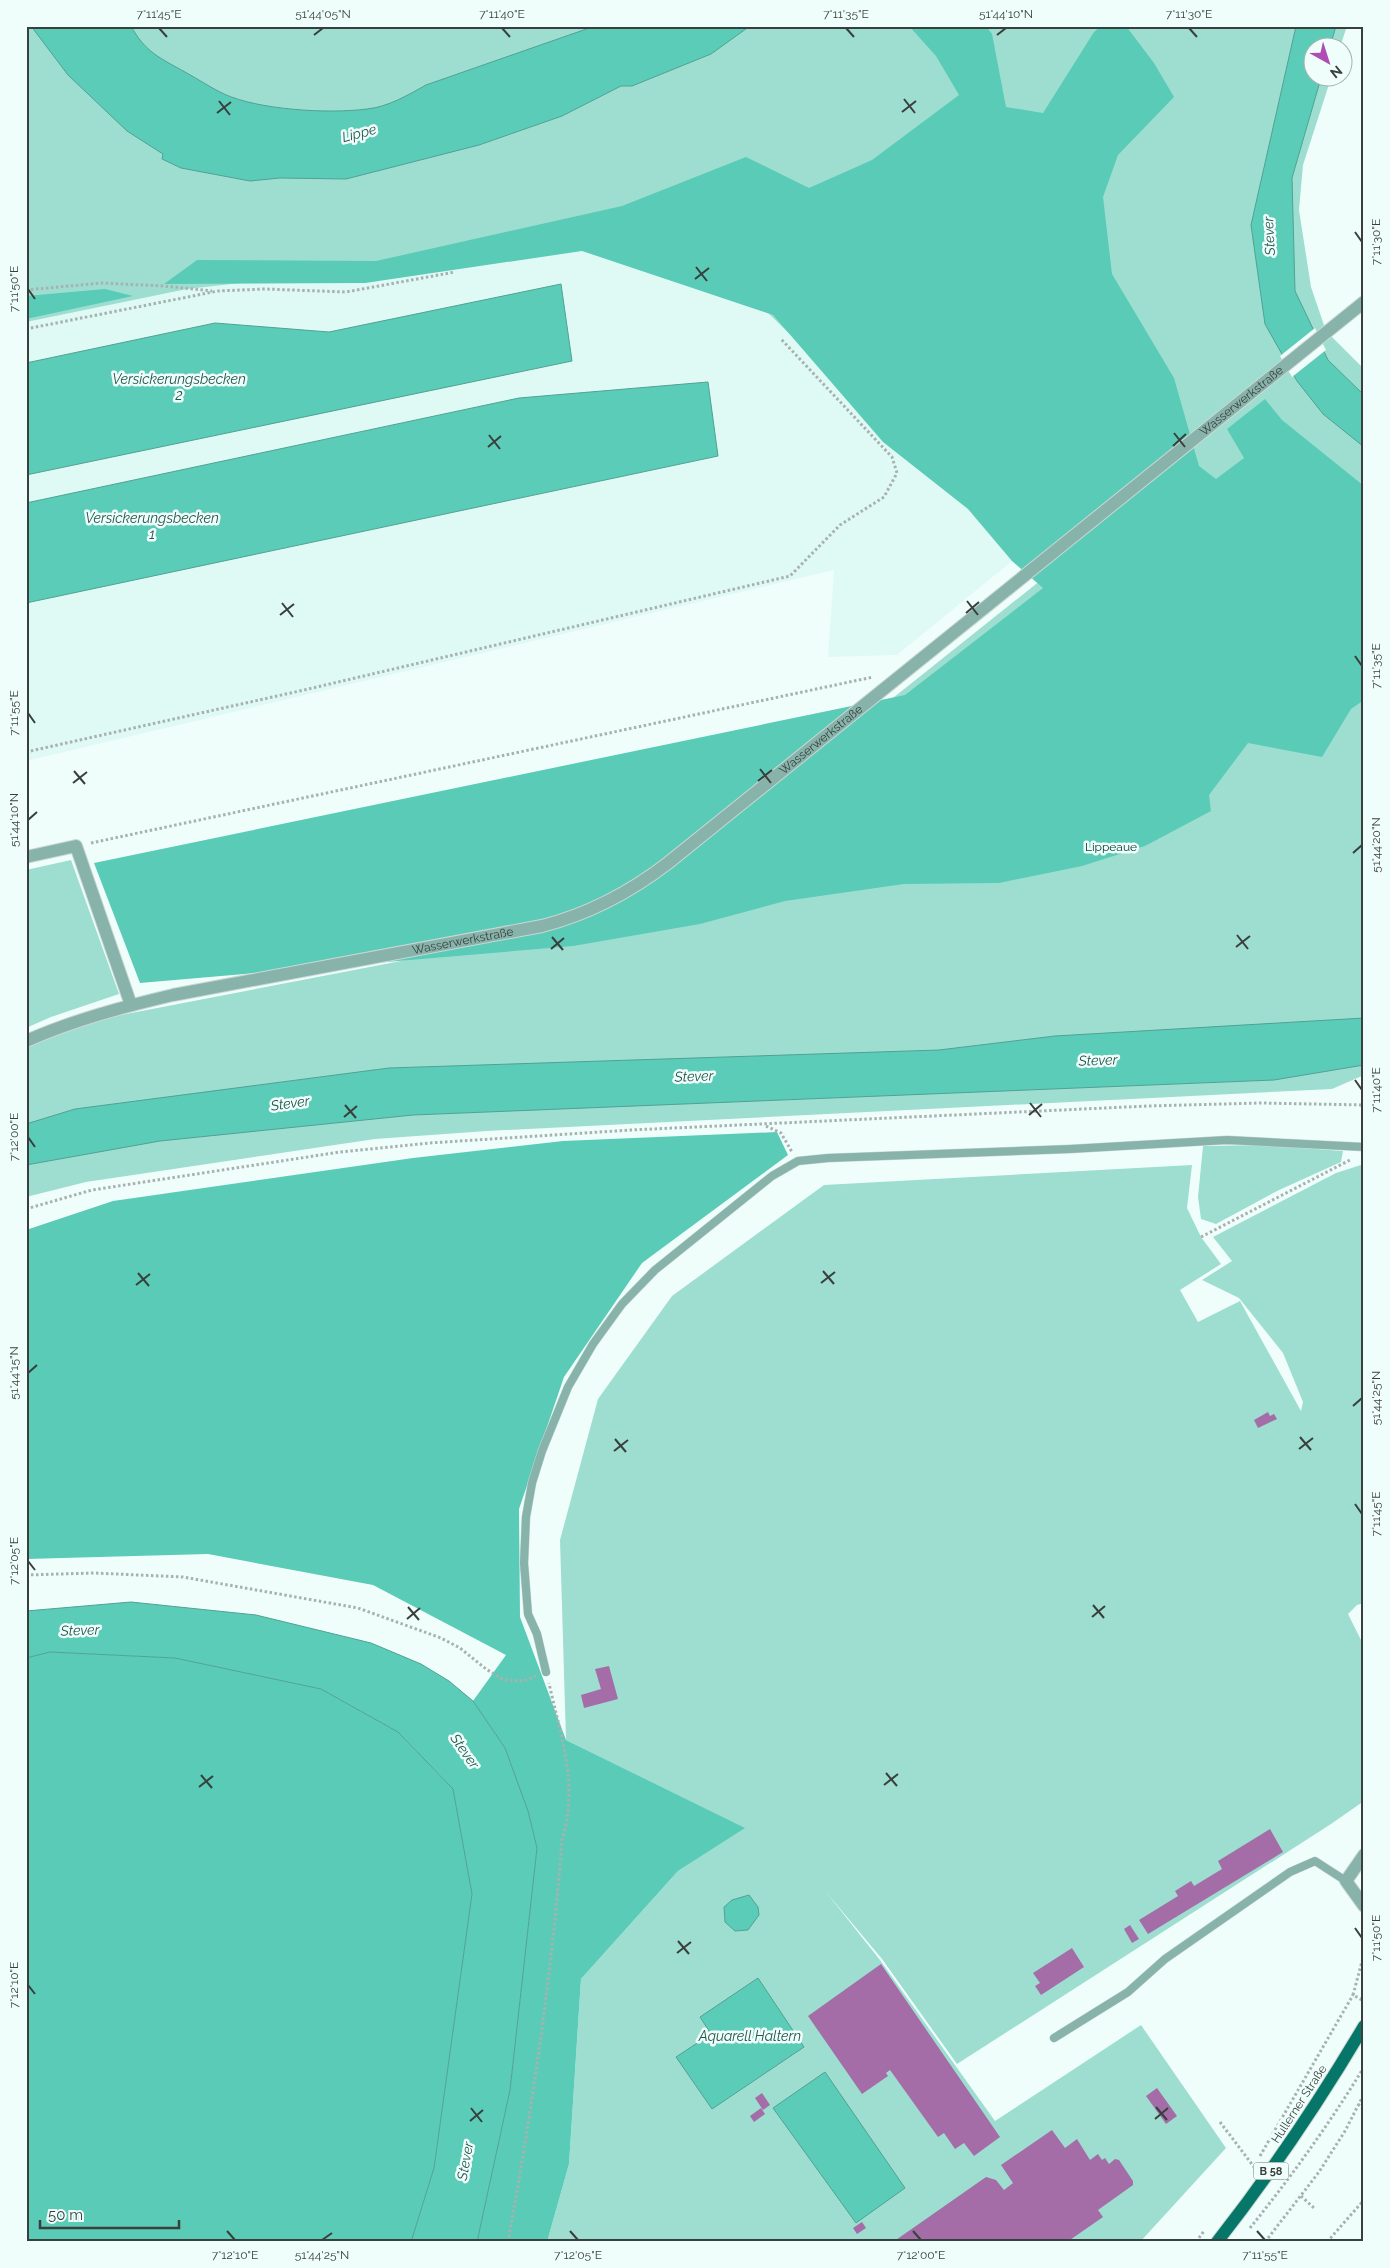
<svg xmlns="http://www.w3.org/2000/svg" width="1390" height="2268" font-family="Raleway,sans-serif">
	<rect width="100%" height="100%" fill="#f0fefb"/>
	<polygon fill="#dffaf4" points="582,251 773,315 883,442 967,506 1017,557 897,655 828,657 834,570 26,761 26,290 531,257"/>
	<g fill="#9eded1">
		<polygon points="26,26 1347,26 1340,47 1312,48 1312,78 1331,78 1303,165 1299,210 1311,287 1326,331 1364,369 1364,1075 1332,1089 487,1131 375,1139 86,1182 26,1197 26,1047 100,1019 593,924 632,906 1041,580 763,308 585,245 187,289 26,322"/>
		<polygon points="71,860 119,994 51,1017 26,1028 26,870"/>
		<polygon points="1262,1145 1343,1151 1341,1162 1277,1191 1216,1224 1201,1219 1198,1197 1203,1146"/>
		<polygon points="1364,1164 1364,1603 1357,1605 1348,1614 1364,1646 1364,1801 1331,1824 957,2064 882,1959 826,1892 880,1960 995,2121 1141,2025 1226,2148 1140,2242 547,2242 569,2164 581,1979 678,1871 744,1828 566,1740 560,1540 598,1399 672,1296 824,1185 1192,1165 1187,1208 1201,1237 1221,1264 1180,1290 1198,1322 1240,1301 1301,1411 1303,1402 1283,1353 1239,1298 1202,1280 1232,1261 1213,1237 1336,1173"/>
	</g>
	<g fill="#5acbb7">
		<polygon points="909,26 986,26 992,34 1006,107 1043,113 1094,32 1101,26 1126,26 1154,63 1174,97 1118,155 1103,197 1112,274 1174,378 1199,466 1216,479 1244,458 1227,429 1265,399 1282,420 1364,486 1364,700 1351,709 1322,757 1248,743 1209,795 1211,811 1145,846 1082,866 999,883 904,884 785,901 700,924 573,946 140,983 94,863 905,695 1043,588 1012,561 968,509 883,442 773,315 582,251 365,283 164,284 197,260 376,261 622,206 746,157 809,188 872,160 959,95 936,56"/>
		<polygon points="105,289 133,296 26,319 26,296"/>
		<polygon points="777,1132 788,1155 642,1263 564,1377 519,1509 520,1617 566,1740 745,1828 678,1871 581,1979 569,2164 547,2242 477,2242 510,2090 537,1848 528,1811 505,1748 473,1701 506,1655 373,1585 208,1554 26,1559 26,1230 113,1201 413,1158 563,1141"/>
		<polygon points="50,1652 175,1658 321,1689 398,1732 453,1789 472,1894 434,2168 411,2242 26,2242 26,1658"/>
	</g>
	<g fill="#5bccb8" stroke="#50a293">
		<path d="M31 26H131C145 52 160 58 185 72 198 79 211 88 224 94 259 110 329 114 367 109 388 107 408 95 426 85L595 26H750L711 54 632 86H621L562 116 479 145 346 179 280 178 250 181 181 168 162 159 163 154 127 131 68 75Z"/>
		<polygon points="1296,26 1336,26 1330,47 1312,48 1312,78 1321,78 1292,178 1295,291 1328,360 1364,395 1364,447 1323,414 1297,381 1265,324 1251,225"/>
		<polygon points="561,284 572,361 26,475 26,363 215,323 329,332"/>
		<polygon points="708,382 718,456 26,603 26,503 519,398"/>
		<polygon points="1364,1018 1364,1065 1274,1080 413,1115 160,1141 26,1165 26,1124 75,1109 389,1068 939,1050 1055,1036"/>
		<polygon points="131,1602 256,1615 371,1643 421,1664 449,1681 473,1701 505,1748 528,1811 537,1848 510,2090 477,2242 411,2242 434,2168 472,1894 453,1789 398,1732 321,1689 175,1658 50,1652 26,1658 26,1611"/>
		<polygon points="749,1895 758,1907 759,1915 748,1930 735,1931 725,1922 724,1907 732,1900"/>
		<polygon points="758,1978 804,2047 712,2109 676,2057 711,2034 700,2017"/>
		<polygon points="825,2072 905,2188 856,2223 773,2108"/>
	</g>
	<polygon fill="#f0fefb" points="1315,328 1326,350 1292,377 1280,356"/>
	<g fill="#a56da7">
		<polygon points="1268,1412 1270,1416 1274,1414 1277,1419 1258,1428 1254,1420"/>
		<polygon points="609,1666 618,1699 584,1708 581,1695 601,1689 595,1669"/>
		<polygon points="1270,1829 1283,1852 1148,1934 1139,1920 1178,1896 1175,1891 1191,1881 1194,1886 1222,1869 1218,1861"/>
		<polygon points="1130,1925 1139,1939 1132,1943 1124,1929"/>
		<polygon points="1072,1948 1084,1967 1041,1995 1035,1986 1040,1983 1033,1973"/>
		<polygon points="881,1964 1000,2137 974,2156 964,2143 955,2149 944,2133 938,2137 890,2070 886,2073 888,2076 862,2094 808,2016"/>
		<polygon points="1157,2088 1177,2116 1166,2124 1146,2096"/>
		<polygon points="762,2093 770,2105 763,2110 755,2098"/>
		<polygon points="761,2108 765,2114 754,2122 750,2116"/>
		<polygon points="1052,2130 1065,2148 1077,2139 1090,2160 1098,2154 1102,2160 1105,2158 1109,2164 1115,2159 1119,2160 1133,2181 1133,2185 1098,2210 1103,2217 1067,2242 893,2242 986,2177 996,2180 1004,2190 1013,2183 1001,2165"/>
		<polygon points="862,2222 866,2228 857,2234 853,2228"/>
	</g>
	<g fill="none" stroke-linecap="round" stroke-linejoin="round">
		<g stroke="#cbd8d5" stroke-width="9">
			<g id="service">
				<polyline points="546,1672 537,1634 528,1614 524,1563 526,1517 532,1483 542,1451 568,1387 593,1344 622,1304 655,1270 772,1176 798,1161 828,1158 1070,1149 1227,1140 1364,1147"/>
				<polyline points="1054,2038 1128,1992 1165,1959 1290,1872 1315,1861 1346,1881"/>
			</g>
		</g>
		<g stroke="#cbd8d5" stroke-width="14">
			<g id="minor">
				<polyline points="26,857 76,846 131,1005"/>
				<path id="s1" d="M26 1041C74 1020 122 1007 173 995L542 926C589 914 629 893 668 863L1364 302"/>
				<polyline points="1364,1855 1346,1881 1364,1906"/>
			</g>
		</g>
		<g stroke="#cbd8d5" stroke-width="14">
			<path id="primary" d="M1217 2242C1271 2173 1319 2102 1364 2026"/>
		</g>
		<g stroke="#a7b2b0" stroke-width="3" stroke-dasharray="2.5 2.5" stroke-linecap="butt">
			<polyline points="26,290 102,283 164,286 212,291"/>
			<polyline points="26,329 218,291 265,289 346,292 455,272"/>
			<polyline points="26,752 304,690 790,576 840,525 884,497 897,473 892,457 781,339"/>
			<polyline points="91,843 873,677"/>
			<polyline points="766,1126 781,1133 792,1152"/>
			<polyline points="26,1209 92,1190 340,1152 429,1143 631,1130 1148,1106 1260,1103 1364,1105"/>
			<polyline points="1201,1237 1350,1160"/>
			<polyline points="26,1575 94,1573 183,1577 358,1608 441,1638 460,1648 486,1669 504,1680 524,1681 536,1676"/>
			<polyline points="1364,1954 1353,1995 1364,2001"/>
			<polyline points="1358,2104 1364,2110"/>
			<polyline points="1220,2122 1254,2167"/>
			<polyline points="1260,2156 1353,1995"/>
			<polyline points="1301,2196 1314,2208"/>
			<path d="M1250 2228C1291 2177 1330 2123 1364 2067"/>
			<path d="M508 2242C532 2109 552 1974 562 1840 579 1785 561 1738 549 1683"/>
			<polyline points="1196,2242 1204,2231"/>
			<polyline points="1265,2242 1319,2172 1345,2131 1364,2094"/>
			<polyline points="1327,2242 1364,2200"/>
		</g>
		<use href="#service" stroke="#88b3aa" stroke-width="8"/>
		<use href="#minor" stroke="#88b3aa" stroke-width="12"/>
		<use href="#primary" stroke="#067668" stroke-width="12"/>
	</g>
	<path fill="none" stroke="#383f3d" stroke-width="2" d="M159 28 167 37M502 28 510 37M846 28 854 37M1189 28 1197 37M314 35 323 28M997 35 1006 28M904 99 915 113M219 101 230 115M902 112 916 101M217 113 231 102M1355 232 1362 242M696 267 707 281M695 279 709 268M28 289 35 299M1174 433 1185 447M489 435 500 449M1173 446 1186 434M488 447 501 436M967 601 978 615M282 603 293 617M966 613 979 602M280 615 294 604M1355 656 1362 666M28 713 35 723M760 769 771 783M74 771 85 784M758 781 772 770M73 783 87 772M28 820 37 812M1353 853 1362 845M1237 935 1248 949M552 937 563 950M1236 947 1250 936M551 949 564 938M1355 1080 1362 1090M1030 1103 1041 1117M345 1105 356 1118M1029 1115 1042 1104M344 1117 357 1106M28 1137 35 1147M823 1271 834 1284M138 1273 149 1286M821 1283 835 1272M136 1285 150 1274M28 1373 37 1365M1353 1406 1362 1398M1300 1437 1311 1450M615 1439 626 1452M1299 1449 1313 1438M614 1451 628 1440M1355 1504 1362 1514M28 1561 35 1570M1093 1605 1104 1618M408 1607 419 1620M1092 1617 1105 1606M407 1619 420 1608M886 1773 897 1786M201 1775 212 1788M884 1785 898 1774M199 1787 213 1776M1355 1928 1362 1938M678 1941 689 1954M677 1953 691 1942M28 1985 35 1994M1156 2107 1167 2120M471 2108 482 2122M1155 2119 1168 2108M470 2121 483 2110M227 2231 235 2240M570 2231 578 2240M913 2231 921 2240M1257 2231 1265 2240M322 2240 332 2233"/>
	<g text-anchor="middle" stroke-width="5" stroke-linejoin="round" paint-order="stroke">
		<rect fill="#f0fefb" stroke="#6f7876" stroke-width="1" x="1253.5" y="2162.5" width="35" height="17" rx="4"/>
		<g font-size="11" font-weight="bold" fill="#383f3d">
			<text x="1271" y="2175">B 58</text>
		</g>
		<g font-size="12" fill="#383f3d" stroke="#f0fefb">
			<text dy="4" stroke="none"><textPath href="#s1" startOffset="1408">Wasserwerkstraße</textPath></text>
			<text dy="4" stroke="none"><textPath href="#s1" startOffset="868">Wasserwerkstraße</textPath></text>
			<text dy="4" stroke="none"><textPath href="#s1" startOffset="449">Wasserwerkstraße</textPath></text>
			<text transform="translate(1299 2104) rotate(-57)" y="4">Hullerner Straße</text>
		</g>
		<g font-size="12" fill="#013830" stroke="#f0fefb">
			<text x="1111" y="851">Lippeaue</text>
		</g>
		<g font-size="14" font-style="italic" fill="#24544c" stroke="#f0fefb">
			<text transform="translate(359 133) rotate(-15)" y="5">Lippe</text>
			<text transform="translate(1269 236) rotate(-93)" y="5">Stever</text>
			<text x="179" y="384">Versickerungsbecken<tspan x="179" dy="16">2</tspan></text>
			<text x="152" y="523">Versickerungsbecken<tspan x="152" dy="16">1</tspan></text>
			<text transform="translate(1098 1060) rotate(-2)" y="5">Stever</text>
			<text transform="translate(694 1076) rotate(-2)" y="5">Stever</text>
			<text transform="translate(290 1103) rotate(-8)" y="5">Stever</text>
			<text transform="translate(80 1630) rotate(-2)" y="5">Stever</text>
			<text transform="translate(465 1751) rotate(55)" y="5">Stever</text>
			<text x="750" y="2041">Aquarell Haltern</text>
			<text transform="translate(465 2161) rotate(-80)" y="5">Stever</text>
		</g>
	</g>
	<rect width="1390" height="2268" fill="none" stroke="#f0fefb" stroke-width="55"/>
	<g transform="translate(1328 62) rotate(141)"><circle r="24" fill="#f0fefb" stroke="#a6b2af"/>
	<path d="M0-4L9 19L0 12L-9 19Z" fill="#ae4db4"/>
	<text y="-8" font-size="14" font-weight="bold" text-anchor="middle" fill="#383f3d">N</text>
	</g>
	<path d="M40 2220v8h139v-8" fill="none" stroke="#383f3d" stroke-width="2.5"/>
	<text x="48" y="2220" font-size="15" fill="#383f3d" stroke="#f0fefb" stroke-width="4" paint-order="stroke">50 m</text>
	<rect x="28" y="28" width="1334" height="2212" fill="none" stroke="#383f3d" stroke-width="2"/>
	<g font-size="12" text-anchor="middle" fill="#383f3d">
		<text x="159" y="18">7°11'45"E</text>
		<text x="323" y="18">51°44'05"N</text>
		<text x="502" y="18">7°11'40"E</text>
		<text x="846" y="18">7°11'35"E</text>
		<text x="1006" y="18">51°44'10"N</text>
		<text x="1189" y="18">7°11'30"E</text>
		<text transform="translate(1376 242) rotate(-90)" y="4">7°11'30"E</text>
		<text transform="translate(14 289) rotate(-90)" y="4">7°11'50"E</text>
		<text transform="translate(1376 666) rotate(-90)" y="4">7°11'35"E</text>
		<text transform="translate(14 713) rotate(-90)" y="4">7°11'55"E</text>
		<text transform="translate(14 820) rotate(-90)" y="4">51°44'10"N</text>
		<text transform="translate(1376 845) rotate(-90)" y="4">51°44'20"N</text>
		<text transform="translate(1376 1090) rotate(-90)" y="4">7°11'40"E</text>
		<text transform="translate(14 1137) rotate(-90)" y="4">7°12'00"E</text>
		<text transform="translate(14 1373) rotate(-90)" y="4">51°44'15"N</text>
		<text transform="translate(1376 1398) rotate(-90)" y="4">51°44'25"N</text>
		<text transform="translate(1376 1514) rotate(-90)" y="4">7°11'45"E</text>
		<text transform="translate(14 1561) rotate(-90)" y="4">7°12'05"E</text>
		<text transform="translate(1376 1938) rotate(-90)" y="4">7°11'50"E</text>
		<text transform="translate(14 1985) rotate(-90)" y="4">7°12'10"E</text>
		<text x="235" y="2259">7°12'10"E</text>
		<text x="322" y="2259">51°44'25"N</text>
		<text x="578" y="2259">7°12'05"E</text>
		<text x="921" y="2259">7°12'00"E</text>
		<text x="1265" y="2259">7°11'55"E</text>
	</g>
</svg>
